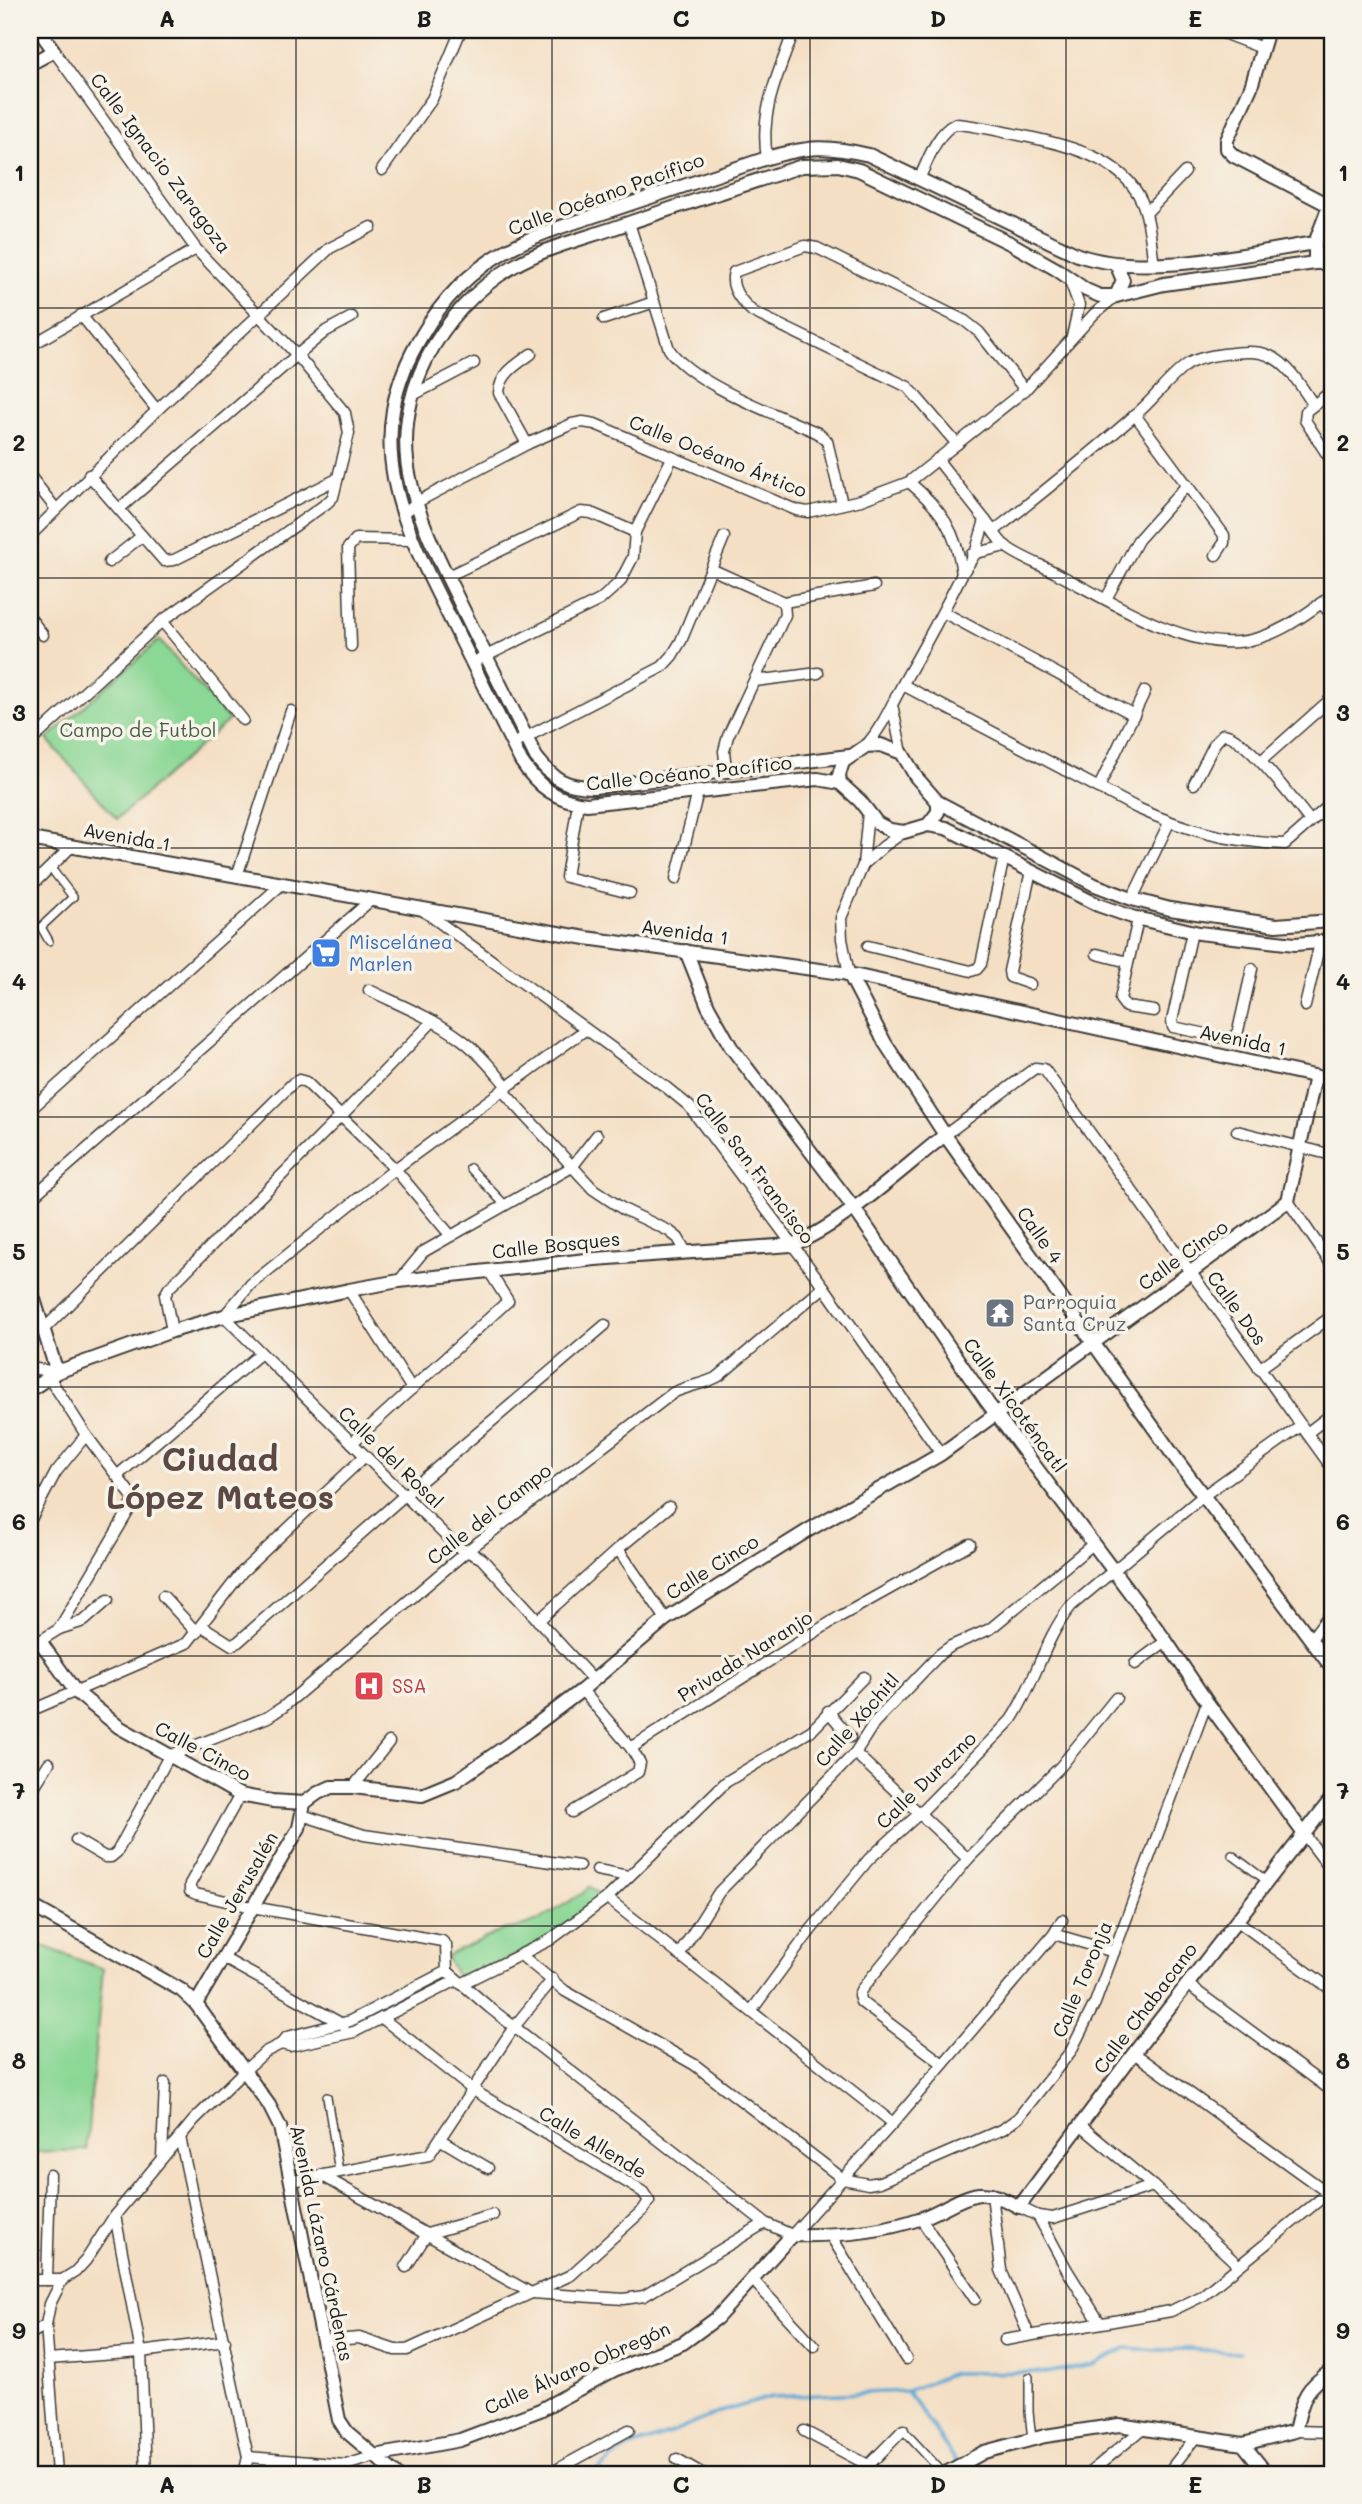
<svg xmlns="http://www.w3.org/2000/svg" width="1362" height="2504" font-family="Mali,sans-serif">
	<rect width="100%" height="100%" fill="#f7f3e8"/>
	<filter id="ink" filterUnits="userSpaceOnUse"><feTurbulence type="fractalNoise" baseFrequency=".0143" numOctaves="2"/><feDisplacementMap in="SourceGraphic" scale="14" xChannelSelector="R" yChannelSelector="G"/><feConvolveMatrix kernelMatrix="1 2 1 2 8 2 1 2 1" color-interpolation-filters="sRGB"/></filter>
	<filter id="wash" filterUnits="userSpaceOnUse"><feTurbulence type="fractalNoise" baseFrequency=".00686" numOctaves="4" result="noise"/><feDisplacementMap in="SourceGraphic" scale="28" xChannelSelector="R" yChannelSelector="G"/><feGaussianBlur stdDeviation="1.57" result="paint"/><feColorMatrix in="noise" values="0 0 0 0 0 0 0 0 0 0 0 0 0 0 0 0 0 1.4 0 .05"/><feComposite in="paint" operator="in"/></filter>
	<g filter="url(#wash)">
		<rect width="100%" height="100%" fill="#f4dfc4"/>
		<g fill="#8bd795" stroke="#547a58" stroke-width="2">
			<polygon points="159,640 229,720 117,819 47,739"/>
			<polygon points="589,1886 602,1897 549,1939 460,1983 446,1956 503,1930 521,1927 538,1921 583,1893"/>
			<polygon points="30,1941 103,1969 86,2150 30,2152"/>
		</g>
		<g fill="none" stroke-linecap="round" stroke-linejoin="round">
			<g stroke="#5ea9d6" stroke-width="3.5">
				<polyline points="907,2391 965,2474"/>
				<polyline points="593,2474 625,2449 669,2434 720,2412 772,2397 907,2391 952,2373 1050,2372 1093,2365 1126,2348 1158,2350 1189,2349 1240,2353"/>
			</g>
		</g>
	</g>
	<g filter="url(#ink)">
		<g fill="none" stroke-linecap="round" stroke-linejoin="round">
			<g stroke="#3c3935" stroke-width="10">
				<g id="pedestrian">
					<polyline points="49,941 41,927 73,897 50,867"/>
					<polyline points="470,1168 505,1205"/>
					<polyline points="1232,1855 1267,1881"/>
					<polyline points="327,2097 339,2172"/>
					<polyline points="1029,2377 1029,2412 1032,2439"/>
					<polyline points="903,2430 944,2474"/>
				</g>
			</g>
			<g stroke="#3c3935" stroke-width="13">
				<g id="minor">
					<polyline points="1215,30 1262,48"/>
					<path d="M767 158C759 111 779 73 794 30"/>
					<polyline points="382,170 432,99 461,30"/>
					<path d="M919 179C928 161 936 133 955 124 975 125 994 130 1014 134 1058 143 1122 155 1142 202 1150 221 1151 245 1154 265"/>
					<polyline points="1146,213 1185,172"/>
					<path d="M629 223 669 349C692 384 778 415 818 433L827 441 842 504"/>
					<polyline points="1070,281 1079,305 1072,337"/>
					<polyline points="81,315 157,410"/>
					<polyline points="604,319 654,302"/>
					<polyline points="30,346 196,249"/>
					<polyline points="1332,391 1306,411 1305,420 1332,462"/>
					<polyline points="413,395 474,363"/>
					<polyline points="1135,415 1224,535 1224,543 1216,555"/>
					<path d="M527 444 499 393C500 374 516 365 531 354"/>
					<path d="M957 444 908 387 753 312C742 302 729 288 734 272L805 246 817 248 965 321 979 332 1025 390"/>
					<polyline points="89,475 164,561 174,560 337,479"/>
					<polyline points="30,476 56,509"/>
					<path d="M909 482C941 509 957 531 962 574L975 554 985 520 937 459"/>
					<polyline points="119,509 297,355 326,331 352,317"/>
					<polyline points="402,515 417,502 527,444 572,424 583,422 595,424 796,510 808,512 861,500 909,482 1025,390 1094,314 1116,296"/>
					<path d="M985 520C991 528 997 538 1004 545 1016 556 1042 565 1056 573 1107 599 1180 647 1238 642 1274 639 1304 616 1332 595"/>
					<path d="M994 531C1041 494 1089 455 1134 416 1153 401 1169 377 1188 364 1202 355 1245 350 1261 353 1286 358 1300 385 1313 404"/>
					<polyline points="30,536 157,410 330,248 371,227"/>
					<polyline points="972,554 1006,546"/>
					<polyline points="109,562 142,536"/>
					<polyline points="711,569 784,602"/>
					<polyline points="448,576 581,512 591,513 635,532"/>
					<polyline points="1106,599 1138,540 1187,485"/>
					<polyline points="784,602 874,586"/>
					<polyline points="1321,603 1332,615"/>
					<polyline points="943,612 1134,715"/>
					<polyline points="30,618 43,635"/>
					<polyline points="162,621 243,720"/>
					<polyline points="351,646 348,548 356,539 413,540"/>
					<polyline points="472,663 600,600 620,582 633,557 635,532 672,458"/>
					<polyline points="755,681 818,673"/>
					<path d="M903 685 1137 808C1188 831 1229 842 1285 844L1332 803"/>
					<polyline points="893,709 902,753"/>
					<polyline points="30,742 162,621 327,503 333,497 349,433 345,413 297,355 196,249 54,51"/>
					<polyline points="513,744 662,667 672,656 681,641 724,537"/>
					<path d="M866 746C885 723 891 705 905 680 925 645 944 610 962 574"/>
					<polyline points="1261,761 1332,698"/>
					<polyline points="726,770 724,751 728,736 785,615 784,602"/>
					<path d="M1194 784 1215 743 1223 734C1245 735 1295 802 1310 821"/>
					<polyline points="1099,787 1145,691"/>
					<polyline points="578,803 566,877 630,893"/>
					<polyline points="863,865 884,846 904,832"/>
					<polyline points="237,876 291,711"/>
					<polyline points="676,879 698,792"/>
					<polyline points="30,887 71,847"/>
					<polyline points="1132,899 1169,823"/>
					<polyline points="421,909 667,1088 689,1106 824,1287 941,1454"/>
					<polyline points="1138,919 1120,999 1126,1007 1154,1011"/>
					<polyline points="1192,932 1172,1021 1173,1027 1225,1038 1234,1037 1238,1031 1252,969"/>
					<polyline points="868,946 971,971 977,969 981,964 1004,857"/>
					<polyline points="1097,954 1128,962"/>
					<polyline points="849,974 842,939 841,918 863,865 868,812"/>
					<polyline points="1030,984 1010,977 1009,971 1031,871"/>
					<path d="M369 990C400 1005 433 1018 461 1039 479 1052 493 1070 507 1086"/>
					<polyline points="1305,1006 1320,943"/>
					<polyline points="585,1030 395,1169 251,1284 224,1316 457,1547 481,1558 593,1680"/>
					<polyline points="502,1090 593,1189 623,1209 669,1231 678,1238 686,1252"/>
					<polyline points="30,1110 282,884"/>
					<polyline points="1237,1131 1332,1155"/>
					<polyline points="945,1135 1035,1068 1044,1069 1332,1468"/>
					<polyline points="30,1199 371,900"/>
					<polyline points="1288,1201 1332,1265"/>
					<polyline points="399,1281 423,1252 572,1167 597,1135"/>
					<polyline points="349,1290 412,1389"/>
					<polyline points="44,1329 293,1083 299,1080 306,1082 395,1169 451,1236"/>
					<polyline points="172,1331 165,1295 169,1288 342,1115 433,1021"/>
					<polyline points="30,1368 57,1372"/>
					<polyline points="1259,1369 1332,1316"/>
					<polyline points="1307,1433 1332,1414"/>
					<polyline points="352,1443 508,1301 489,1271"/>
					<polyline points="118,1475 261,1353"/>
					<polyline points="30,1521 56,1472 86,1435"/>
					<polyline points="618,1549 666,1619"/>
					<polyline points="163,1596 197,1633"/>
					<polyline points="538,1621 618,1549 669,1507"/>
					<polyline points="202,1626 232,1645 238,1642 406,1494 605,1325"/>
					<polyline points="59,1629 84,1621 108,1600"/>
					<polyline points="1311,1639 1332,1611"/>
					<polyline points="40,1641 59,1629 135,1500 86,1435 49,1377"/>
					<polyline points="1135,1664 1166,1641"/>
					<polyline points="582,1690 631,1748"/>
					<polyline points="30,1711 187,1643 242,1572 365,1456"/>
					<polyline points="828,1711 850,1737"/>
					<polyline points="855,1753 968,1859"/>
					<polyline points="353,1787 389,1742"/>
					<polyline points="30,1793 49,1763"/>
					<polyline points="240,1795 190,1884 190,1891 196,1894 252,1907 442,1941 446,1945 447,1971"/>
					<polyline points="572,1812 638,1772 640,1763 631,1748 839,1617 970,1544"/>
					<polyline points="302,1815 364,1835 579,1866"/>
					<polyline points="1304,1834 1332,1871"/>
					<path d="M76 1840 105 1857H111L117 1852 169 1756 268 1717 283 1707 467 1551 673 1393C688 1385 704 1385 719 1376L824 1287"/>
					<polyline points="597,1870 628,1876"/>
					<polyline points="607,1898 893,2123"/>
					<polyline points="1236,1920 1332,1990"/>
					<polyline points="1054,1934 1114,1952"/>
					<polyline points="679,1955 719,1892 855,1753 874,1723 940,1654 951,1646 990,1629 1093,1544"/>
					<polyline points="522,1956 565,1991 695,2065 843,2179 868,2184 880,2182 1003,2129 1018,2118 1071,2051 1095,2003 1207,1702"/>
					<polyline points="223,1958 344,2025"/>
					<polyline points="447,1971 490,2008 765,2223 792,2235 893,2123 1054,1934 1062,1920"/>
					<polyline points="461,1984 550,1940 607,1898 726,1782 812,1730 864,1677"/>
					<polyline points="1187,1984 1332,2091"/>
					<path d="M752 2010 810 1931 869 1859 920 1813 1011 1720C1035 1684 1044 1639 1071 1606L1203 1496 1301 1426"/>
					<polyline points="281,2044 290,2046 354,2032 457,1980"/>
					<polyline points="1134,2053 1328,2193"/>
					<polyline points="943,2064 861,2002 859,1996 861,1990 968,1859 1061,1766 1116,1698"/>
					<polyline points="1080,2125 1153,2186 1238,2265"/>
					<polyline points="180,2137 248,2457 244,2474"/>
					<polyline points="441,2140 488,2168"/>
					<polyline points="162,2158 165,2083"/>
					<polyline points="321,2175 531,2293 624,2299 644,2296 765,2223"/>
					<polyline points="292,2181 429,2155 514,2027 553,1979"/>
					<polyline points="992,2194 1001,2270 1029,2335"/>
					<polyline points="1019,2207 1038,2216 1053,2218 1153,2186"/>
					<polyline points="115,2215 141,2352 146,2474"/>
					<polyline points="1038,2216 1067,2270 1100,2323"/>
					<polyline points="921,2219 975,2299"/>
					<polyline points="831,2236 906,2359"/>
					<polyline points="406,2267 427,2234 493,2215"/>
					<polyline points="752,2279 814,2346"/>
					<polyline points="30,2280 62,2280 75,2272 86,2260 115,2215 194,2120 244,2071 265,2052 281,2044 287,2037 350,2021 447,1971"/>
					<polyline points="47,2280 50,2175"/>
					<polyline points="30,2334 46,2325"/>
					<polyline points="1005,2340 1171,2311 1202,2296 1328,2193 1332,2185"/>
					<polyline points="323,2341 359,2338 395,2350 407,2350 571,2275 643,2210 649,2201 643,2192 473,2090 382,2018"/>
					<polyline points="48,2359 141,2352 225,2341"/>
					<polyline points="804,2431 868,2465"/>
					<polyline points="1295,2431 1332,2432"/>
					<polyline points="248,2457 346,2465 375,2456"/>
					<polyline points="677,2459 703,2474"/>
					<polyline points="57,2474 46,2325 50,2304 62,2280"/>
					<polyline points="309,2474 309,2462"/>
					<polyline points="549,2474 629,2430"/>
					<polyline points="860,2474 903,2430"/>
					<polyline points="1088,2474 1144,2428"/>
					<polyline points="1167,2474 1195,2438"/>
				</g>
			</g>
			<g stroke="#3c3935" stroke-width="16">
				<g id="tertiary">
					<polyline points="1268,30 1251,87 1227,140 1227,149 1234,156 1332,207"/>
					<polyline points="30,64 54,51 39,30"/>
					<polyline points="1315,263 1315,243 1329,206"/>
					<polyline points="1116,296 1123,280 1116,264"/>
					<path d="M849 756 594 787C565 787 553 779 536 757 511 706 486 656 461 605 442 565 421 526 411 483 390 397 440 310 512 267 542 249 578 240 611 229 674 207 738 187 802 166L838 165 859 170 1012 244 1056 269 1086 290 1100 296H1116L1164 284 1315 263H1332"/>
					<path d="M840 783 818 779 587 804C557 801 538 787 521 761 498 716 476 670 453 624 403 525 358 441 422 335 442 300 472 270 507 250 538 233 573 223 606 212 660 194 713 176 767 158 809 146 827 145 869 155L1078 255C1145 278 1245 254 1315 243"/>
					<polyline points="938,802 1095,885 1132,899 1170,909 1276,925 1332,921"/>
					<polyline points="928,825 938,812 938,802 916,777 902,753 881,745 866,746 843,762 839,775 840,783 860,801 877,823 890,830 904,832 928,825 946,828 1098,905 1132,917 1199,933 1277,942 1295,944 1332,941"/>
					<polyline points="30,839 586,938 849,974 1332,1080"/>
					<polyline points="686,951 708,1006 731,1047 853,1207 987,1402 1166,1641 1207,1702 1304,1834"/>
					<polyline points="849,974 885,1043 945,1135 1176,1459 1332,1668"/>
					<polyline points="30,1287 57,1372"/>
					<path d="M30 1390 57 1372 172 1331 224 1316 349 1290 399 1281 595 1259 791 1245C839 1228 903 1168 945 1135"/>
					<polyline points="30,1639 40,1641 75,1691 119,1727 240,1795 272,1801 304,1803 318,1793 331,1787 353,1787 422,1795 456,1781 529,1730 582,1690 666,1619 807,1531 941,1454 1288,1201 1315,1076"/>
					<polyline points="30,1905 181,1990 196,2004 269,2105 280,2127 339,2420 347,2432 396,2474"/>
					<polyline points="196,2004 299,1828 304,1803"/>
					<path d="M1243 2444 1295 2431C1303 2398 1303 2390 1332 2370"/>
					<path d="M375 2456 460 2440 540 2410 614 2370 683 2343 717 2318 792 2235C835 2236 878 2233 919 2219 939 2213 958 2197 979 2194 994 2193 1005 2200 1019 2207L1134 2053 1332 1798"/>
					<polyline points="944,2474 984,2452 1045,2436 1119,2425 1243,2444 1267,2474"/>
				</g>
			</g>
			<use href="#pedestrian" stroke="#fff" stroke-width="7"/>
			<use href="#minor" stroke="#fff" stroke-width="10"/>
			<use href="#tertiary" stroke="#fff" stroke-width="12"/>
		</g>
	</g>
	<path fill="none" stroke="#1c1c1c" stroke-width="2" stroke-opacity="0.55" d="M296 30V2474M552 30V2474M810 30V2474M1066 30V2474M30 308H1332M30 578H1332M30 848H1332M30 1117H1332M30 1387H1332M30 1656H1332M30 1926H1332M30 2196H1332"/>
	<defs>
		<g id="supermarket-square" transform="scale(1.575)"><rect x="-9" y="-9" width="18" height="18" rx="4" fill="#3f7fe0" stroke="#f7f3e8"/><path d="M-6-5.5h2.5l.6 2H6L4.5 2H-2.5L-4.4-4H-6ZM-1.5 3.2a1.3 1.3 0 1 0 .1 0ZM3 3.2a1.3 1.3 0 1 0 .1 0Z" fill="#fff"/></g>
		<g id="temple-square" transform="scale(1.575)"><rect x="-9" y="-9" width="18" height="18" rx="4" fill="#6b7280" stroke="#f7f3e8"/><path d="M0-6L5-2H3V0L6.5 2.5H4V6H1.5V3h-3V6H-4V2.5H-6.5L-3 0V-2H-5Z" fill="#fff"/></g>
		<g id="hospital-square" transform="scale(1.575)"><rect x="-9" y="-9" width="18" height="18" rx="4" fill="#e0444e" stroke="#f7f3e8"/><path d="M-5-5h3v3.5h4V-5h3V5h-3V1.5h-4V5h-3Z" fill="#fff"/></g>
	</defs>
	<g fill-rule="evenodd">
		<use href="#supermarket-square" x="326" y="953"/>
		<use href="#temple-square" x="1000" y="1313"/>
		<use href="#hospital-square" x="369" y="1686"/>
	</g>
	<g text-anchor="middle" stroke-width="7" stroke-linejoin="round" paint-order="stroke">
		<g font-size="19" fill="#1c1c1c" stroke="#f7f3e8">
			<text transform="translate(161 163) rotate(53)" y="7">Calle Ignacio Zaragoza</text>
			<text transform="translate(606 194) rotate(-20)" y="7">Calle Océano Pacífico</text>
			<text transform="translate(718 456) rotate(22)" y="7">Calle Océano Ártico</text>
			<text transform="translate(689 773) rotate(-6)" y="7">Calle Océano Pacífico</text>
			<text transform="translate(127 837) rotate(10)" y="7">Avenida 1</text>
			<text transform="translate(685 932) rotate(8)" y="7">Avenida 1</text>
			<text transform="translate(1243 1040) rotate(12)" y="7">Avenida 1</text>
			<text transform="translate(755 1168) rotate(53)" y="7">Calle San Francisco</text>
			<text transform="translate(1040 1235) rotate(55)" y="7">Calle 4</text>
			<text transform="translate(556 1245) rotate(-6)" y="7">Calle Bosques</text>
			<text transform="translate(1183 1255) rotate(-36)" y="7">Calle Cinco</text>
			<text transform="translate(1237 1308) rotate(54)" y="7">Calle Dos</text>
			<text transform="translate(1015 1405) rotate(54)" y="7">Calle Xicoténcatl</text>
			<text transform="translate(391 1457) rotate(44)" y="7">Calle del Rosal</text>
			<text transform="translate(489 1514) rotate(-38)" y="7">Calle del Campo</text>
			<text transform="translate(712 1567) rotate(-32)" y="7">Calle Cinco</text>
			<text transform="translate(745 1656) rotate(-32)" y="7">Privada Naranjo</text>
			<text transform="translate(857 1720) rotate(-49)" y="7">Calle Xóchitl</text>
			<text transform="translate(203 1751) rotate(28)" y="7">Calle Cinco</text>
			<text transform="translate(926 1780) rotate(-44)" y="7">Calle Durazno</text>
			<text transform="translate(237 1895) rotate(-60)" y="7">Calle Jerusalén</text>
			<text transform="translate(1082 1979) rotate(-67)" y="7">Calle Toronja</text>
			<text transform="translate(1145 2008) rotate(-53)" y="7">Calle Chabacano</text>
			<text transform="translate(593 2142) rotate(31)" y="7">Calle Allende</text>
			<text transform="translate(322 2243) rotate(78)" y="7">Avenida Lázaro Cárdenas</text>
			<text transform="translate(577 2368) rotate(-24)" y="7">Calle Álvaro Obregón</text>
		</g>
		<g font-size="19" fill="#435d46" stroke="#f7f3e8">
			<text x="138" y="737">Campo de Futbol</text>
		</g>
		<g font-size="19" fill="#366cbe" stroke="#f7f3e8" text-anchor="start">
			<text x="349" y="949">Miscelánea<tspan x="349" dy="22">Marlen</tspan></text>
		</g>
		<g font-size="19" fill="#5b616d" stroke="#f7f3e8" text-anchor="start">
			<text x="1023" y="1309">Parroquia<tspan x="1023" dy="22">Santa Cruz</tspan></text>
		</g>
		<g font-size="19" fill="#be3a42" stroke="#f7f3e8" text-anchor="start">
			<text x="392" y="1693">SSA</text>
		</g>
		<g font-size="33" font-weight="bold" fill="#5d4943" stroke="#f7f3e8">
			<text x="220" y="1471">Ciudad<tspan x="220" dy="38">López Mateos</tspan></text>
		</g>
	</g>
	<rect width="1362" height="2504" fill="none" stroke="#f7f3e8" stroke-width="77"/>
	<rect x="38" y="38" width="1286" height="2428" fill="none" stroke="#1c1c1c" stroke-width="2.5"/>
	<g font-size="23" text-anchor="middle" font-weight="bold" fill="#1c1c1c">
		<text x="167" y="27">A</text>
		<text x="424" y="27">B</text>
		<text x="681" y="27">C</text>
		<text x="938" y="27">D</text>
		<text x="1195" y="27">E</text>
		<text x="19" y="181">1</text>
		<text x="1343" y="181">1</text>
		<text x="19" y="451">2</text>
		<text x="1343" y="451">2</text>
		<text x="19" y="721">3</text>
		<text x="1343" y="721">3</text>
		<text x="19" y="990">4</text>
		<text x="1343" y="990">4</text>
		<text x="19" y="1260">5</text>
		<text x="1343" y="1260">5</text>
		<text x="19" y="1530">6</text>
		<text x="1343" y="1530">6</text>
		<text x="19" y="1799">7</text>
		<text x="1343" y="1799">7</text>
		<text x="19" y="2069">8</text>
		<text x="1343" y="2069">8</text>
		<text x="19" y="2339">9</text>
		<text x="1343" y="2339">9</text>
		<text x="167" y="2493">A</text>
		<text x="424" y="2493">B</text>
		<text x="681" y="2493">C</text>
		<text x="938" y="2493">D</text>
		<text x="1195" y="2493">E</text>
	</g>
</svg>
